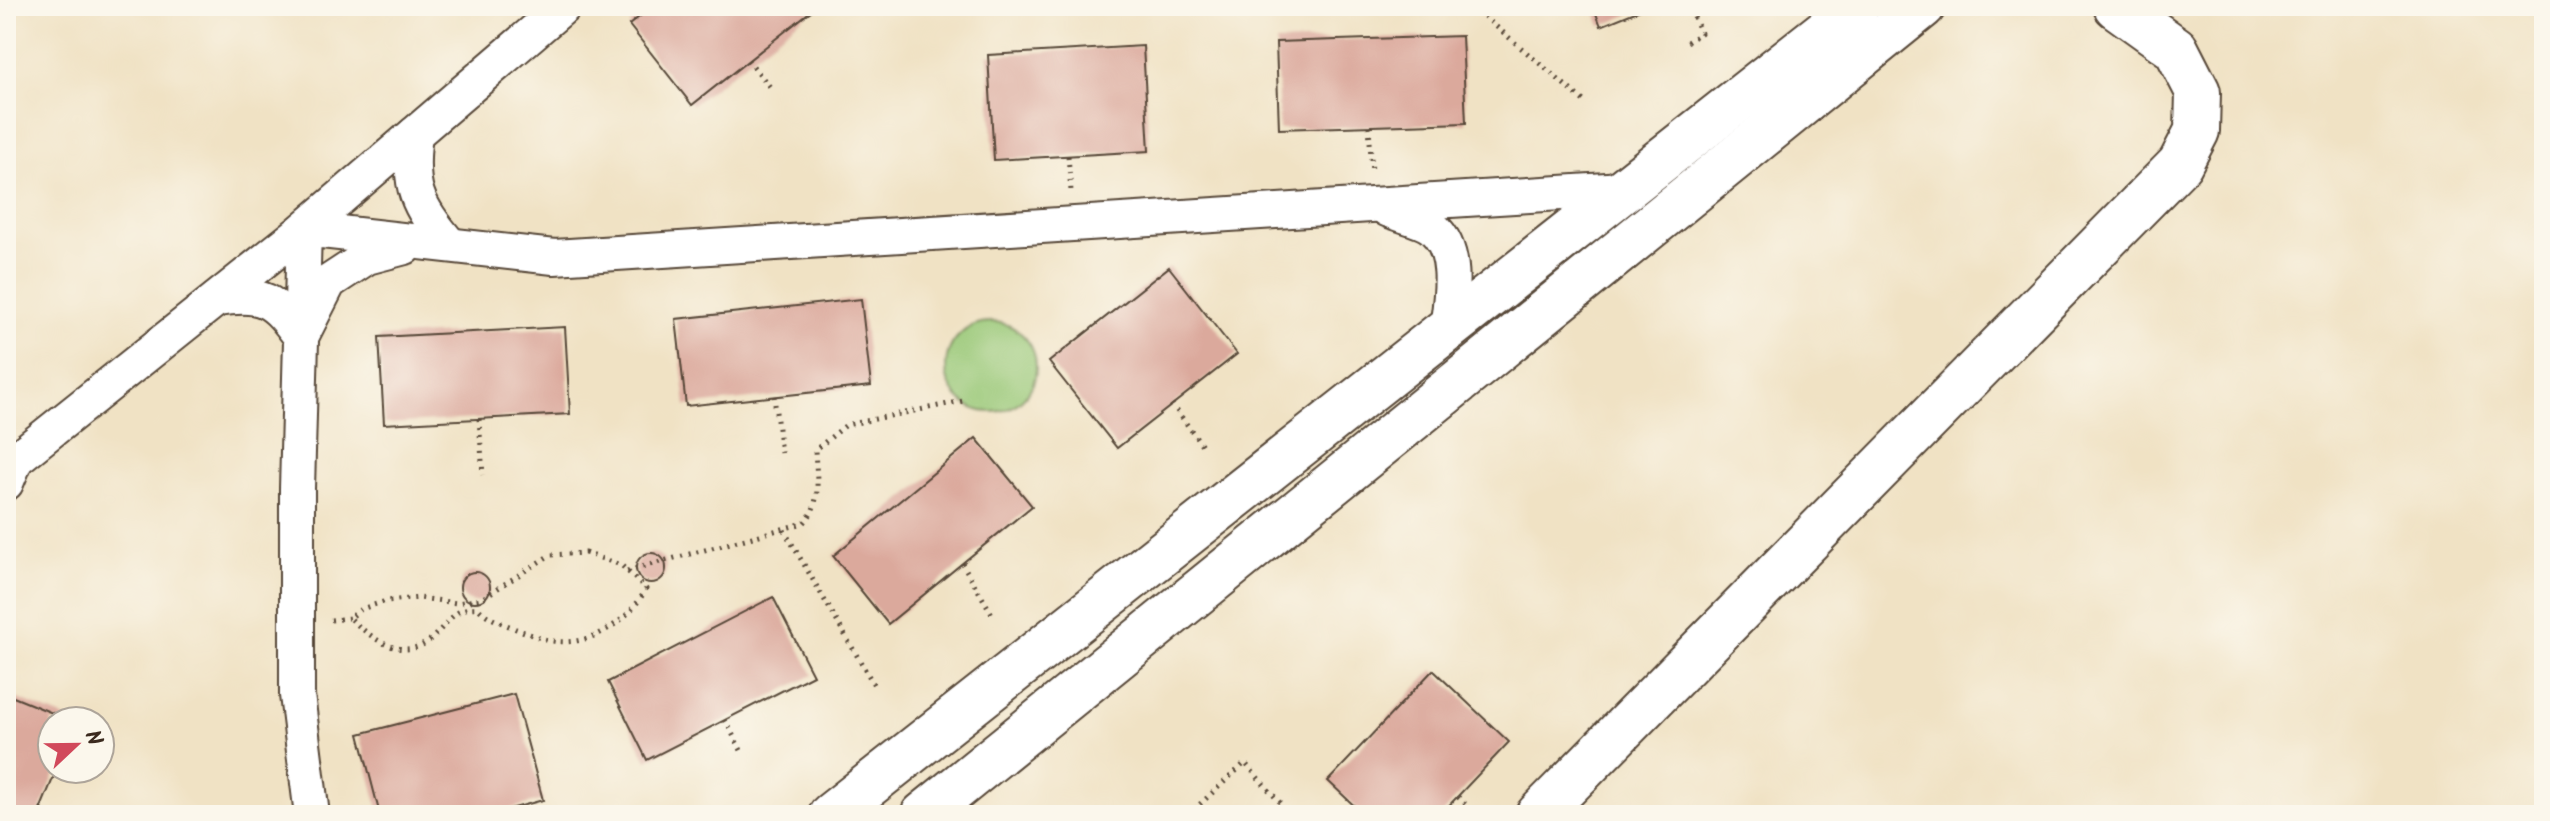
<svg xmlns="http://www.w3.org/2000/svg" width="2550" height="821" font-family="Kalam,sans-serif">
	<rect width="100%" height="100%" fill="#fbf7ec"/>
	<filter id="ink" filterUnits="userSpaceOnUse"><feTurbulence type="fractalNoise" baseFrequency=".0125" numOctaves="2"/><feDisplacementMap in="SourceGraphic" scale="16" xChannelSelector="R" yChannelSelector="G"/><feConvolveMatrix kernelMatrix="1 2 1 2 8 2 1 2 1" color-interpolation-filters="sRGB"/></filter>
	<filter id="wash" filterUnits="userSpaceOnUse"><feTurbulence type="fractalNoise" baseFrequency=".006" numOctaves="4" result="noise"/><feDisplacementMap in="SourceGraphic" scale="32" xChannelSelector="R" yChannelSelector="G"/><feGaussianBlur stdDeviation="1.8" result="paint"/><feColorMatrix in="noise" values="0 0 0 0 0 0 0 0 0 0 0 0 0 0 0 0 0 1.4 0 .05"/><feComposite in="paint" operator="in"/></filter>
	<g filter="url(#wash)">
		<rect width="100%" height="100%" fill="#f0e2c4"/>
		<circle fill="#99c877" stroke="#6a794a" stroke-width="2" cx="991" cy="367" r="45"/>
		<g id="blocks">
			<g fill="#dba99c">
				<polygon points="653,6 809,6 812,10 692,105 629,25"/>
				<polygon points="1593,6 1650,6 1601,26"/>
				<polygon points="1462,36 1466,123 1279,129 1276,42"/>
				<polygon points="1143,46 1149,151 994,160 988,55"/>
				<polygon points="1169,267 1237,354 1117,448 1049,362"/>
				<polygon points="861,299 871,386 686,406 676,319"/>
				<polygon points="565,327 570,414 384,424 379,337"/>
				<polygon points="976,438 1032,506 888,624 833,556"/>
				<circle cx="651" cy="568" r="15"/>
				<circle cx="475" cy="587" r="15"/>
				<polygon points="773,597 813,675 647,760 608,682"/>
				<polygon points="1433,670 1509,742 1440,815 1364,815 1328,781"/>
				<polygon points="6,694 72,721 52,721 52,769 57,769 38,815 6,815"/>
				<polygon points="514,694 543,800 488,815 380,815 359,734"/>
			</g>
		</g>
	</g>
	<g filter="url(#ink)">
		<use href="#blocks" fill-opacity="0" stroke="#564637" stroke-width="2"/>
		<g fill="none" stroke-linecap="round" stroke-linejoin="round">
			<g stroke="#564637" stroke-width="38">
				<g id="street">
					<path d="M415 134C408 188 416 204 450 245"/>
					<path d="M1387 209C1398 214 1424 220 1433 228 1460 252 1451 298 1447 329"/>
					<path d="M217 299C264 292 273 299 301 337L329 282 367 257 405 247"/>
					<polyline points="6,483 16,459 304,229 564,6"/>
					<polyline points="312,815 297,695 297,489 304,229 554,257 1623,189"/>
				</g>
			</g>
			<g stroke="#564637" stroke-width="48">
				<g id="secondary">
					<polyline points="831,815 1857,6"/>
					<polyline points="923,815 1923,6"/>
					<polyline points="1538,815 2180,164 2197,131 2198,92 2176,49 2116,6"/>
				</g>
			</g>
			<g stroke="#564637" stroke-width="5" stroke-dasharray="2 6" stroke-linecap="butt">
				<polyline points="1044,6 1048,13 1060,6"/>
				<polyline points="1472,6 1586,103"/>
				<polyline points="1687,42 1701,33 1689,6"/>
				<polyline points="748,60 771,88"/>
				<polyline points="1369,126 1372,173"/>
				<polyline points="1068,156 1071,191"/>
				<polyline points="774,396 781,453"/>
				<polyline points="1172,404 1202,445"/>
				<polyline points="479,419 483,475"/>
				<polyline points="784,530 874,685"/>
				<path d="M585 553 621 565 646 589C629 621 591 647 553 641 540 639 528 633 516 629 503 623 488 619 478 608 457 606 450 620 437 633 408 666 374 641 350 618L361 609 386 601 420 598 457 603 481 599 550 555Z"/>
				<polyline points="962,563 992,614"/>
				<path d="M627 571 804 523C823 503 816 476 815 450L846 425 963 401"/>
				<polyline points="331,620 350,618"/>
				<polyline points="725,720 743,754"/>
				<polyline points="1458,797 1477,815"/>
				<polyline points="40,810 54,815"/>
				<polyline points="1188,815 1245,763 1283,806 1273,815"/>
			</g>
			<use href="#street" stroke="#fff" stroke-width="34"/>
			<use href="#secondary" stroke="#fff" stroke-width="44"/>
		</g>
	</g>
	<rect width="2550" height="821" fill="none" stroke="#fbf7ec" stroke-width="32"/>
	<g transform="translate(76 745) rotate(68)"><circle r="38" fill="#fbf7ec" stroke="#aea59a" stroke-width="2"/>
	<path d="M0-6L14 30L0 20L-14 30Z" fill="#d1495b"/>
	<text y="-12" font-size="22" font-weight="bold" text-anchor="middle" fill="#3b2a1e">N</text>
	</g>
</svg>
